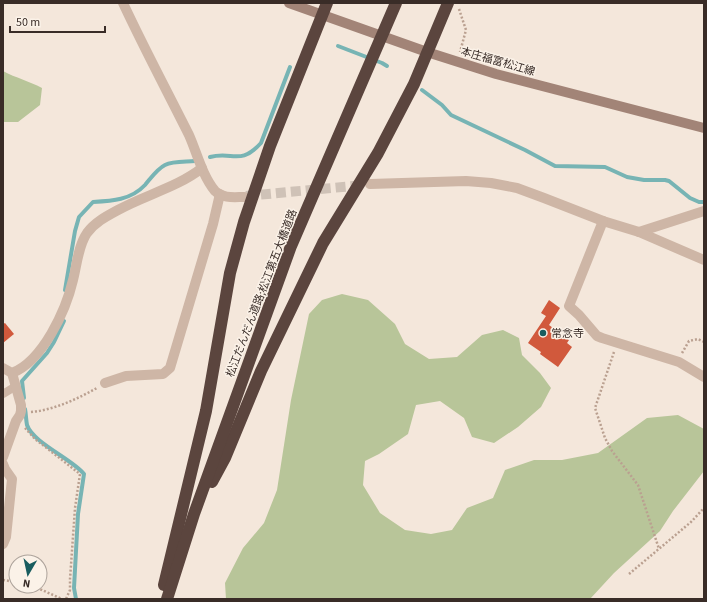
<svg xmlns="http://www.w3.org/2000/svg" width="707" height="602" font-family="'Source Sans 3','Noto Sans JP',sans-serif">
	<rect width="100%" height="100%" fill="#f4e7db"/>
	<g fill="#b8c599">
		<path d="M3 71C16 78 29 81 42 88L40 105 18 122H3Z"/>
		<polygon points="342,294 368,300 395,324 405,344 429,359 457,357 482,335 503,330 519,338 522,355 540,373 551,388 541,407 518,427 494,443 472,437 464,418 440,401 416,405 408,434 379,454 365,461 363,485 380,513 405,530 431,534 452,530 467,508 493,498 505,470 534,460 562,460 598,453 647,418 678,415 704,429 704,471 673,511 660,531 614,573 590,599 226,599 225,583 243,548 264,523 277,490 291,400 309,314 322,300"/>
	</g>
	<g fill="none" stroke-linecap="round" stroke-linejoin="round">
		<g stroke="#77b4b4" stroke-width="4">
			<polyline points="338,46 382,63 387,66"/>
			<polyline points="422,90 442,105 451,115 525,150 555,166 605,167 627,177 644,180 665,180 669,181 690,198 699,202 704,202"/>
			<path d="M210 157C233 151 240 166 261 143L290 67"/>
			<path d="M65 290 75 231 79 217 93 202C112 201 131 200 145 185 151 178 157 169 165 165 173 161 186 162 195 161"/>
			<polyline points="24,398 22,381 47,353 54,342 64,321"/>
			<path d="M25 409C26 414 26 420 27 425 33 443 72 459 84 474L78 514 74 588 76 599"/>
		</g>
	</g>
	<g fill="#d1593c">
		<polygon points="549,300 560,308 549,325 553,328 550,332 557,337 560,334 569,340 567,343 572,347 558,367 540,354 541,352 528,343 546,316 541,313"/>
		<polygon points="5,323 14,334 3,343 3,324"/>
	</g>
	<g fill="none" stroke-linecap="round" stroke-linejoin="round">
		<polyline stroke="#cfc2b7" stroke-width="10" stroke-dasharray="10 5" stroke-linecap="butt" points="246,196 364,185"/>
		<g stroke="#baa090" stroke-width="2.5" stroke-dasharray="2 2" stroke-linecap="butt">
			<polyline points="459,9 466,30 460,52"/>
			<polyline points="614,352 595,408 605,438 612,451 638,485 659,549"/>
			<polyline points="682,353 689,341 698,339 704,342"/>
			<path d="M31 412C54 410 77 399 97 388"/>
			<polyline points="25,428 35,439 80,474 75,508 70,579 70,590 66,599"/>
			<polyline points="629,574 691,522 704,508"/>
			<polyline points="3,580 16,582"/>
			<polyline points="33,586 62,599"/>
		</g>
		<polyline stroke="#ceb6a6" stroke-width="8" points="3,394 16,386"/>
		<g stroke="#ceb6a6" stroke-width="10">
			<path d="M123 3C144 48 167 91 189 135 197 153 202 175 215 191 223 199 235 197 244 197"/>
			<polyline points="370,184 466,181 491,183 517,188 544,198 603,221 639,232 704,260"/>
			<polyline points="603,221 569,306 579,315 597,336 602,338 679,362 704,377"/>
			<polyline points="639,232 704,211"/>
			<path d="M3 368 12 373C43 361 66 310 73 280 77 265 78 246 87 233 95 222 107 216 118 210 145 195 178 187 202 168"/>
			<polyline points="105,383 126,376 163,374 170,368 213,224 220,194"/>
			<polyline points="3,457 16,421 20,415 21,411 21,405 12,373"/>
			<polyline points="3,464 5,469 12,479 6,537 3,544"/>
		</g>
		<polyline stroke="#a28477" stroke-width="10" points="289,3 427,52 496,74 704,128"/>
		<g stroke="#5b453e" stroke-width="12">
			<polyline points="212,482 225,458 261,371 323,243 378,153 414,84 448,3"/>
			<polyline points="164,585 206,411 230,273 244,222 270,146 327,3"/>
			<polyline points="167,599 194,514 291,246 396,3"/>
		</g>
	</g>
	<circle fill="#195d5f" stroke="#fbf2e8" stroke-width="1.5" cx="543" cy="333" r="4"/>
	<g text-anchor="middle" stroke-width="3" stroke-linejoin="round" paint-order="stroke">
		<g font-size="11" fill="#392c27" stroke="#fbf2e8">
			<text transform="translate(498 61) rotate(16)" y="4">本庄福富松江線</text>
			<text transform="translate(261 293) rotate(-69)" y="4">松江だんだん道路;松江第五大橋道路</text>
		</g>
		<g font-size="11" fill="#392c27" stroke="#fbf2e8" text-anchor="start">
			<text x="551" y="337">常念寺</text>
		</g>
	</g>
	<rect width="707" height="602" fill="none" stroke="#392c27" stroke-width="8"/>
	<g transform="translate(28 574) rotate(189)"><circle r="19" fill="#fbf2e8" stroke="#ada39b"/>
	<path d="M0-3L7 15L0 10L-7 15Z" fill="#195d5f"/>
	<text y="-6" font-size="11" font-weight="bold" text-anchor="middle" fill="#392c27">N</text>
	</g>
	<path d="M10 26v6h95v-6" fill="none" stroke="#392c27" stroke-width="2"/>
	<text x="16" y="26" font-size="12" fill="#392c27" stroke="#fbf2e8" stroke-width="3" paint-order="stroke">50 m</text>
</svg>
